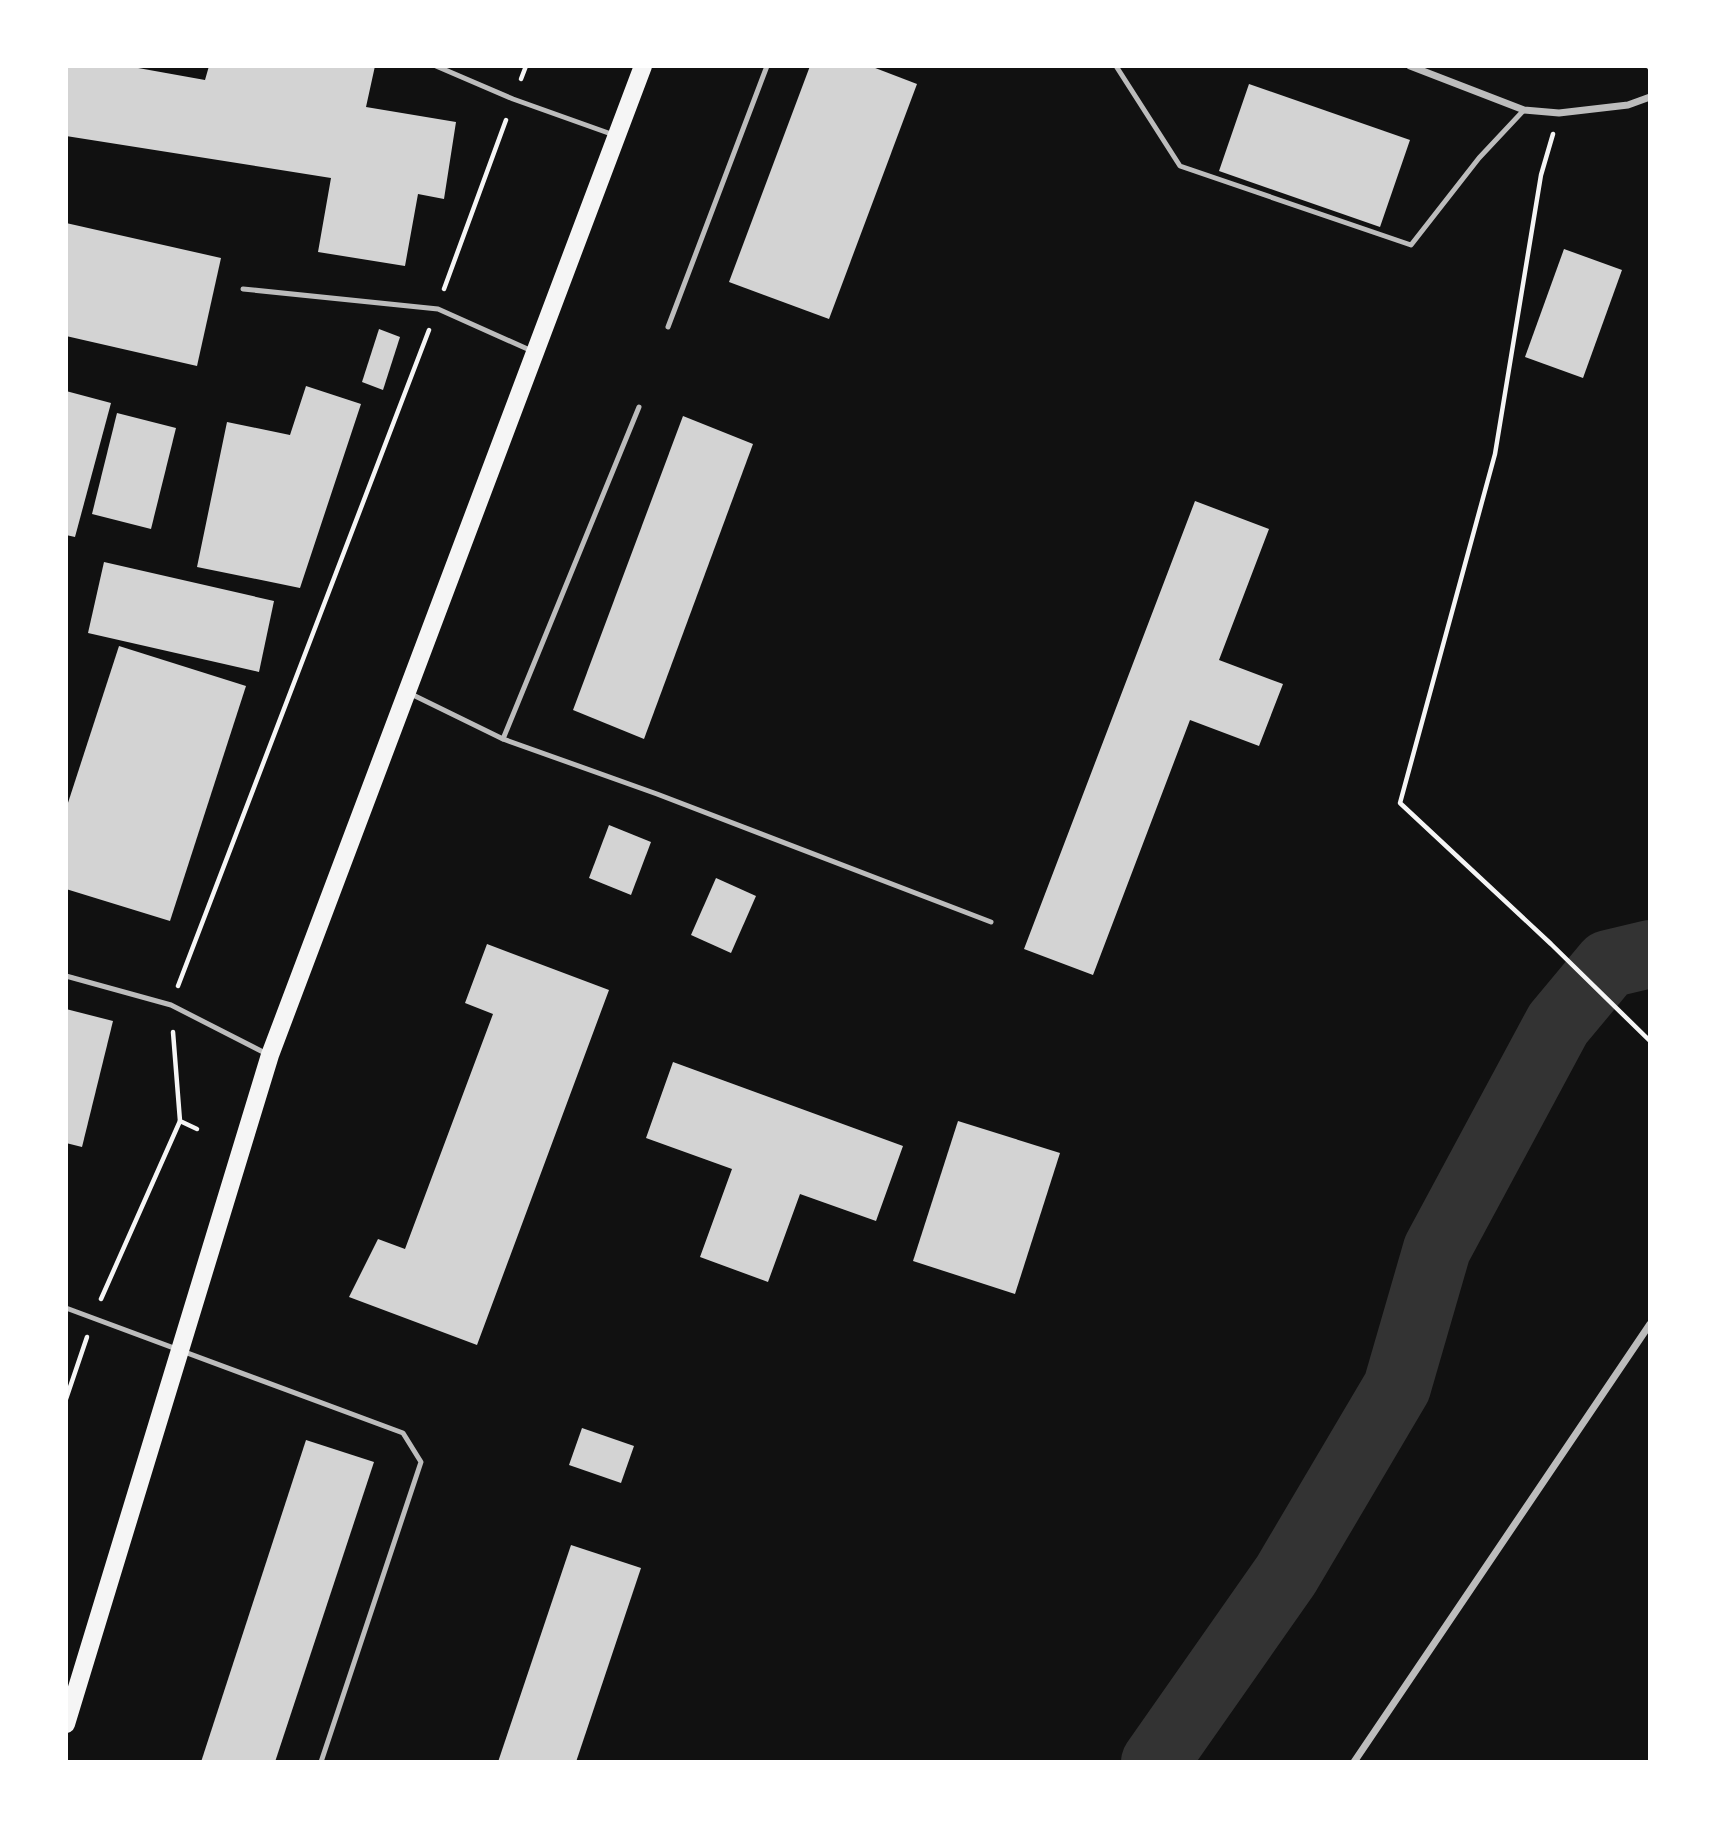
<svg xmlns="http://www.w3.org/2000/svg" width="1716" height="1828" font-family="'DM Sans',sans-serif">
	<rect width="100%" height="100%" fill="#111"/>
	<g fill="none" stroke-linecap="round" stroke-linejoin="round">
		<polyline stroke="#333" stroke-width="68" points="1155,1762 1286,1575 1397,1387 1437,1249 1558,1024 1608,964 1650,954"/>
	</g>
	<g fill="#d3d3d3">
		<polygon points="66,66 127,66 205,80 209,66 375,66 366,107 456,122 444,199 418,194 405,266 318,252 331,178 66,136"/>
		<polygon points="810,66 870,66 917,84 829,319 729,282"/>
		<polygon points="1249,84 1410,140 1380,227 1219,171"/>
		<polygon points="66,223 221,258 197,366 66,336"/>
		<polygon points="1564,249 1622,270 1583,378 1525,357"/>
		<polygon points="379,329 400,337 383,390 362,382"/>
		<polygon points="306,386 361,404 300,588 197,567 227,422 290,435"/>
		<polygon points="66,391 111,403 75,537 66,535"/>
		<polygon points="117,413 176,428 151,529 92,514"/>
		<polygon points="683,416 753,444 644,739 573,710"/>
		<polygon points="1195,501 1269,529 1219,660 1283,684 1259,746 1190,720 1093,975 1024,949"/>
		<polygon points="104,562 274,601 259,672 88,633"/>
		<polygon points="119,646 246,686 170,921 66,889 66,809"/>
		<polygon points="609,825 651,842 631,895 589,878"/>
		<polygon points="716,878 756,896 731,953 691,935"/>
		<polygon points="487,944 609,990 477,1345 349,1297 378,1239 405,1249 493,1014 465,1003"/>
		<polygon points="66,1009 113,1021 82,1147 66,1143"/>
		<polygon points="673,1062 903,1146 876,1221 800,1194 768,1282 700,1257 732,1169 646,1138"/>
		<polygon points="958,1121 1060,1153 1015,1294 913,1261"/>
		<polygon points="582,1428 634,1446 621,1483 569,1465"/>
		<polygon points="306,1440 374,1462 275,1762 201,1762"/>
		<polygon points="571,1545 641,1568 576,1762 498,1762"/>
	</g>
	<g fill="none" stroke-linecap="round" stroke-linejoin="round">
		<g stroke="#f5f5f5" stroke-width="4.5">
			<polyline points="521,79 526,66"/>
			<polyline points="1553,134 1541,175 1495,454 1400,803 1551,944 1650,1041"/>
			<polyline points="444,289 506,120"/>
			<polyline points="178,986 429,330"/>
			<polyline points="173,1032 180,1121 197,1129"/>
			<polyline points="101,1299 180,1121"/>
			<polyline points="66,1399 87,1337"/>
		</g>
		<g stroke="#bcbcbc" stroke-width="5">
			<polyline points="436,66 513,99 614,135"/>
			<polyline points="1116,66 1180,166 1411,245 1479,158 1524,110"/>
			<polyline points="1648,66 1650,68"/>
			<polyline points="243,289 438,309 532,351"/>
			<polyline points="668,327 767,66"/>
			<polyline points="411,694 503,739 657,794 991,922"/>
			<polyline points="503,739 639,407"/>
			<polyline points="66,976 171,1005 267,1054"/>
			<polyline points="66,1308 403,1433 421,1462 321,1762"/>
		</g>
		<g stroke="#bcbcbc" stroke-width="7">
			<polyline points="1410,66 1524,110 1559,113 1628,105 1650,97"/>
			<polyline points="1354,1762 1650,1324"/>
		</g>
		<polyline stroke="#f5f5f5" stroke-width="18" points="66,1724 270,1055 643,66"/>
	</g>
	<rect width="1716" height="1828" fill="none" stroke="#ffffff" stroke-width="136"/>
</svg>
